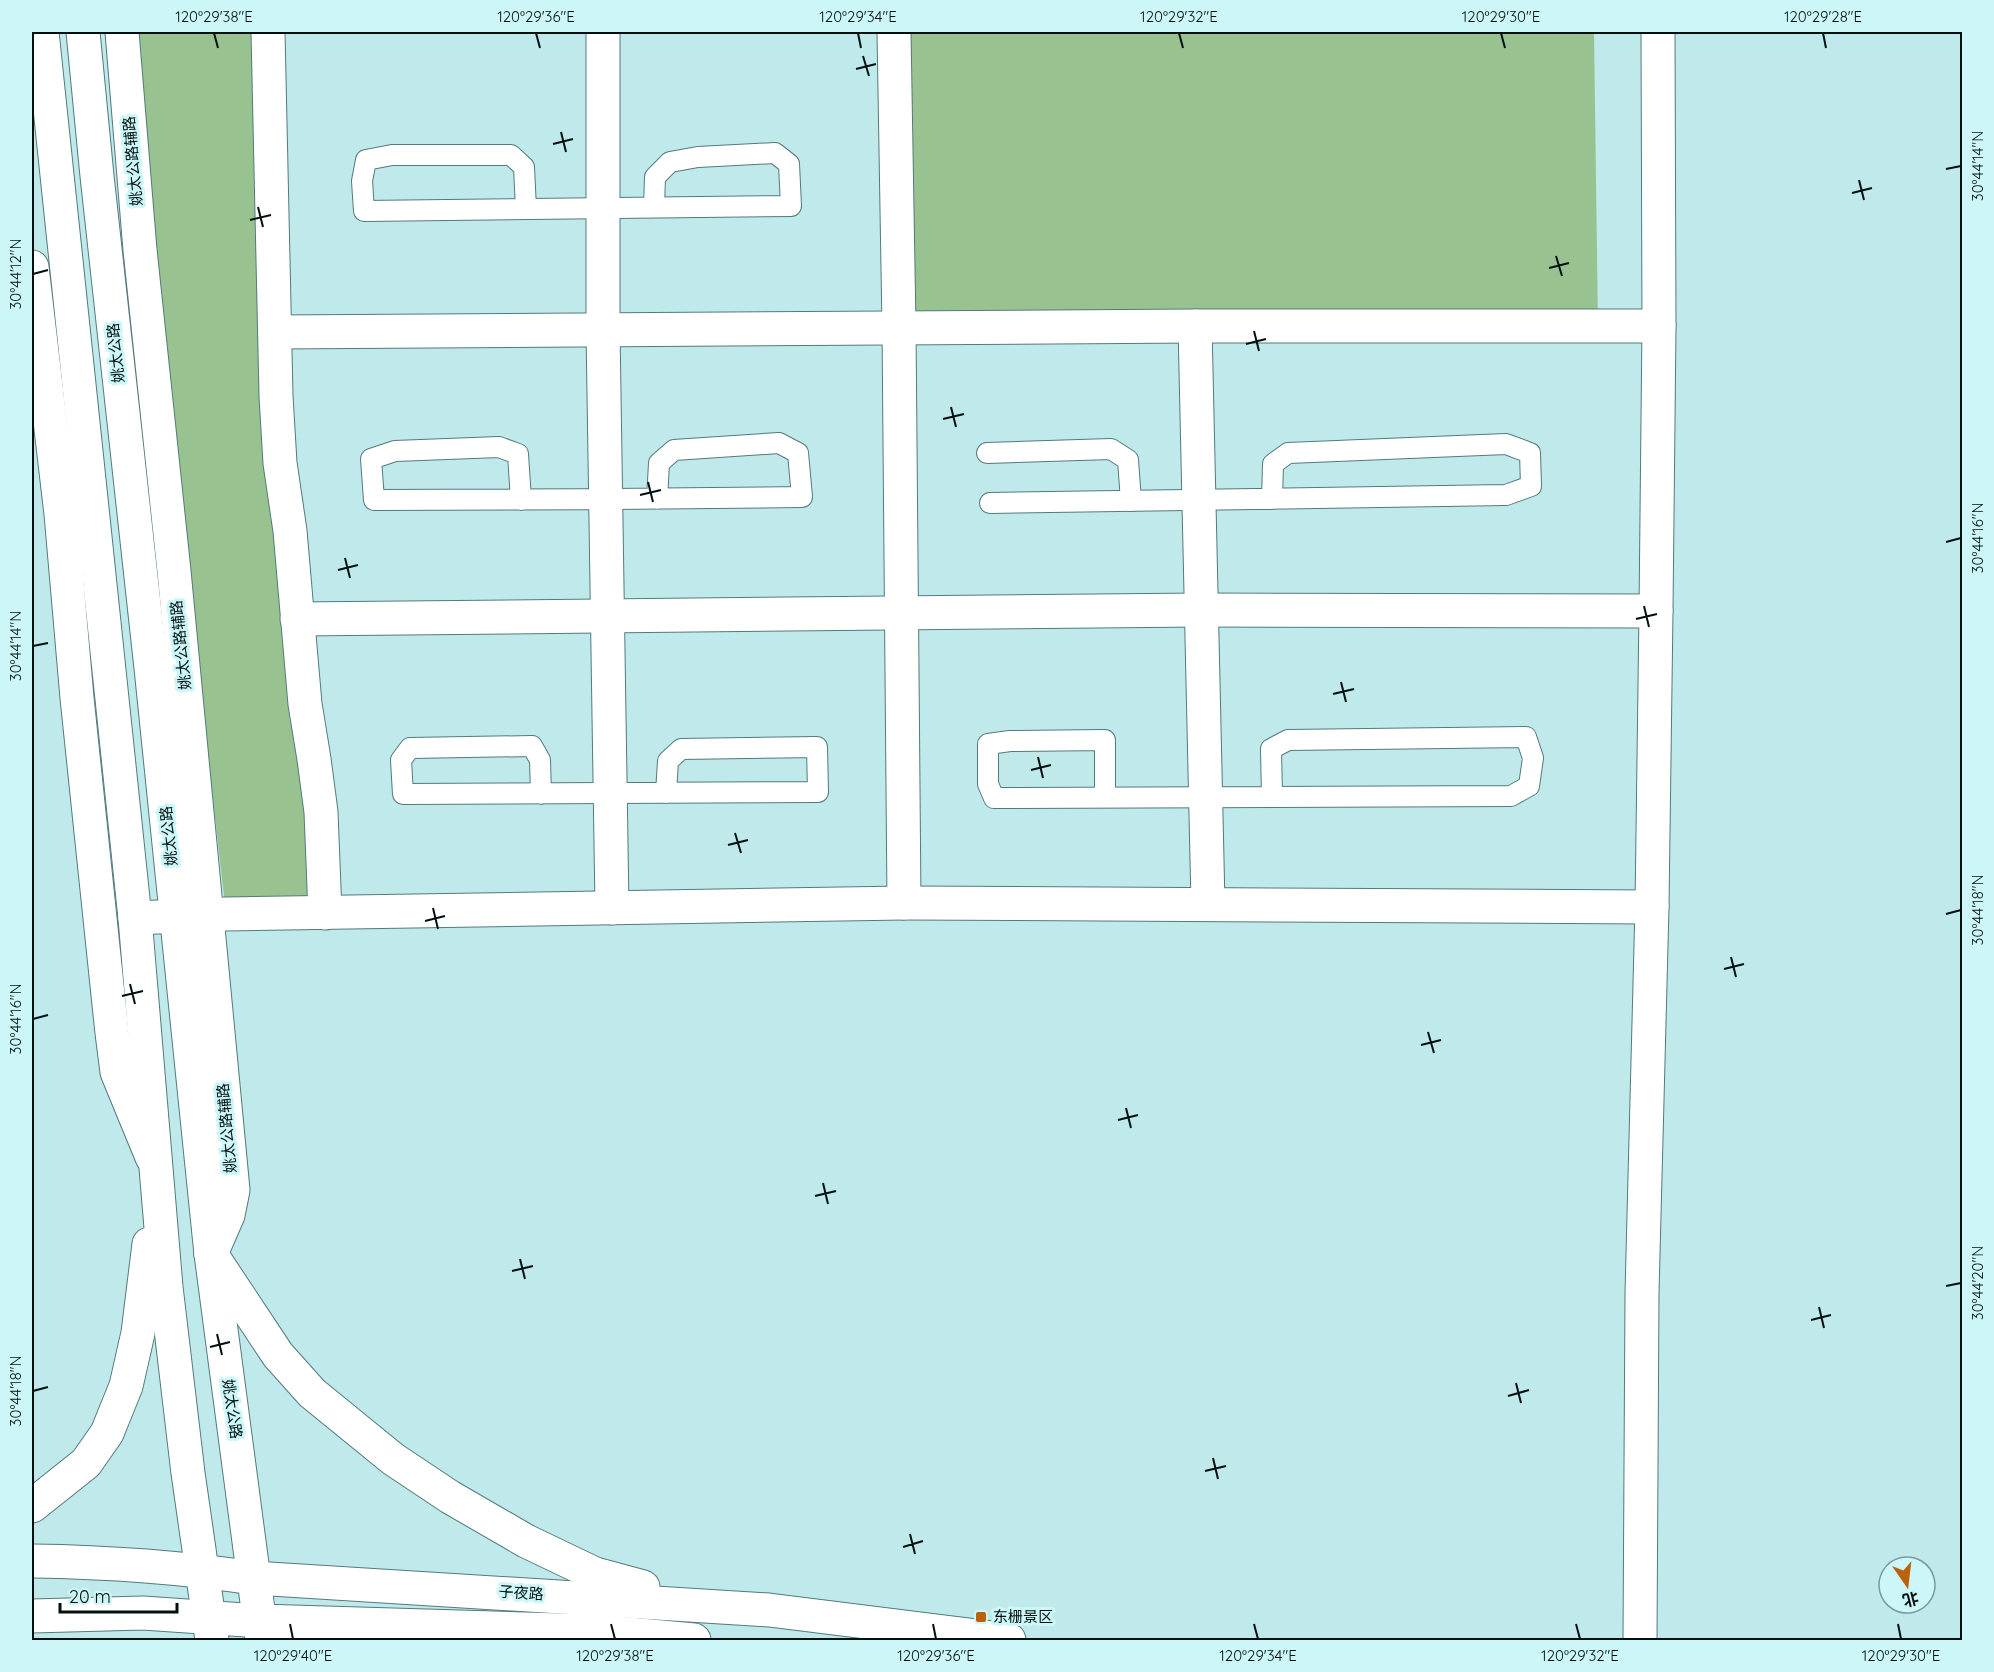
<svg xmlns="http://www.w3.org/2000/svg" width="1994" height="1672" font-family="Quicksand,'Noto Sans SC',sans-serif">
	<rect width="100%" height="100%" fill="#bfe9ea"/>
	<g fill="#98c390">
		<polygon points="131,32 268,32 325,913 226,914 152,262"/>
		<polygon points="894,32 1594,32 1598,326 899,327"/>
	</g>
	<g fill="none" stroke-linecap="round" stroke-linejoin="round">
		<g stroke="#547a7b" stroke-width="22">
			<g id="service">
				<polyline points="526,209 524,167 511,155 392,155 366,160 362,181 364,211 791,206 789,164 775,153 698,157 670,162 655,177 654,207"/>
				<polyline points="987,453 1111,449 1128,460 1131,501"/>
				<path d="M521 500 518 454 499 447 395 451 371 459 374 500C517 500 659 499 802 497L798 453 779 443 674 450 659 463 657 499"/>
				<path d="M990 503C1162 501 1334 498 1506 495L1531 486 1530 453 1506 444 1288 453 1273 464 1272 499"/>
				<path d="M541 794 540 760 532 746 410 748 401 760 403 794C541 794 679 793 818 792L817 747 681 749 668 761 666 793"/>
				<polyline points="1105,797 1105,740 1010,741 988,744 988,784 994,798 1511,796 1529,786 1533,758 1526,737 1288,740 1271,749 1272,796"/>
			</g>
		</g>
		<g stroke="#547a7b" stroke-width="35">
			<g id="minor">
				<polyline points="122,32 140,250 174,571 233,1190 228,1215 211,1254"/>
				<polyline points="268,32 276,396 280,463 290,531 305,704 314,759 321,812 325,913"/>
				<polyline points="603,32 603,329 612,908"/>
				<polyline points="894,32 899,327 904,903"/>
				<polyline points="32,267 61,514 77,698 112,1033 117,1072 152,1157"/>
				<polyline points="1195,326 1208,904"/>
				<polyline points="275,332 1195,326 1659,326"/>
				<polyline points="297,619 1201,610 1656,611"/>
				<polyline points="135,918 226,914 904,903 1652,907"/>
			</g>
		</g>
		<g stroke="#547a7b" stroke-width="35">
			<g id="tertiary">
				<polyline points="211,1254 278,1355 312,1393 393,1459 450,1497 526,1541 595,1574 643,1587"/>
				<polyline points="253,1578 769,1610 1009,1640"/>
				<polyline points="259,1621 595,1631 694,1640"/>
				<polyline points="1640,1640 1642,1293 1652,907 1656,611 1659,326 1658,32"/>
			</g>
		</g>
		<g stroke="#547a7b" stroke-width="35">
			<g id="secondary">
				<polyline points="42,32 135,918 166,1287 188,1473 212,1640"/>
				<polyline points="83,32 97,176 151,668 211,1254 262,1640"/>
				<polyline points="32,1506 86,1463 107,1433 126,1386 138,1333 149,1244"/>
				<path d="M32 1561C106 1562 179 1567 253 1578"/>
				<polyline points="32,1616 143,1613 259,1621"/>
				<polyline points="455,1640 486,1628"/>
			</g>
		</g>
		<use href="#service" stroke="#fff" stroke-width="20"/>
		<use href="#minor" stroke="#fff" stroke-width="33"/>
		<use href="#tertiary" stroke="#fff" stroke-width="33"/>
		<use href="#secondary" stroke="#fff" stroke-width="33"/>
	</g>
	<path fill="none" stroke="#021010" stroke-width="2" d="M214 33 218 48M536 33 540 48M858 33 861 48M1179 33 1183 48M1501 33 1505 48M1823 33 1826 48M863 56 869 76M856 69 876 64M561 132 566 152M553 144 573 139M1946 169 1961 166M1859 180 1864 200M1852 193 1872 188M258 207 263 227M250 220 271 215M1556 256 1562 276M1549 268 1569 263M33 274 48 270M1254 331 1259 351M1246 344 1266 339M951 407 956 427M943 419 964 414M648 482 653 502M640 495 661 490M1946 542 1961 538M345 558 350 578M338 570 358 565M1644 606 1649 627M1636 619 1657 614M33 646 48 643M1341 682 1346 702M1333 694 1354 689M1038 757 1043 778M1031 770 1051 765M735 833 741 853M728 845 748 840M433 908 438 929M1946 914 1961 910M425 921 445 916M1731 957 1736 977M1724 969 1744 964M130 984 135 1004M122 996 143 991M33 1019 48 1015M1428 1032 1434 1053M1421 1045 1441 1040M1126 1108 1131 1128M1118 1120 1138 1115M823 1183 828 1204M815 1196 836 1191M520 1259 525 1279M512 1271 533 1266M1946 1286 1961 1283M1819 1307 1824 1328M1811 1320 1831 1315M217 1334 222 1355M210 1347 230 1342M1516 1383 1521 1403M33 1391 48 1387M1508 1396 1529 1390M1213 1458 1218 1479M1205 1471 1226 1466M910 1534 915 1554M903 1547 923 1541M290 1624 293 1639M611 1624 615 1639M933 1624 936 1639M1254 1624 1258 1639M1576 1624 1580 1639M1898 1624 1901 1639"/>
	<rect fill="#bc6108" stroke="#ccf6f7" stroke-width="2" x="975" y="1611" width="12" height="12" rx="3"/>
	<g text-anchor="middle" stroke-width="6" stroke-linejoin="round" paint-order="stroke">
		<g font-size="15" fill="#021010" stroke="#ccf6f7">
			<text transform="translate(133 161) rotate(-95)" y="5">姚太公路辅路</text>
			<text transform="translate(116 353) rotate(-96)" y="5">姚太公路</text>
			<text transform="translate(181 645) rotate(-96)" y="5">姚太公路辅路</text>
			<text transform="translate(169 836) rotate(-96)" y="5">姚太公路</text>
			<text transform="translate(227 1128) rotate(-95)" y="5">姚太公路辅路</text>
			<text transform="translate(232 1409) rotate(82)" y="5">姚太公路</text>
			<text transform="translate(521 1593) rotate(4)" y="5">子夜路</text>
		</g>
		<g font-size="15" fill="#021010" stroke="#ccf6f7" text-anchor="start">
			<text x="993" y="1622">东栅景区</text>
		</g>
	</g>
	<rect width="1994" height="1672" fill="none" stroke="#ccf6f7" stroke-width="66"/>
	<g transform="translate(1907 1585) rotate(166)"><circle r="28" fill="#ccf6f7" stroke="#7b9a9b" stroke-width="1.5"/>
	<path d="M0-4.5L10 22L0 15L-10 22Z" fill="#bc6108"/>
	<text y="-9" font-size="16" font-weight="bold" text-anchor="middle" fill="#021010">北</text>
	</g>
	<path d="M60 1603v9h117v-9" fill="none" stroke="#021010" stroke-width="3"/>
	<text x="69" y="1603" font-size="18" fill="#021010" stroke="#ccf6f7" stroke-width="4.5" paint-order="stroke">20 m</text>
	<rect x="33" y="33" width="1928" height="1606" fill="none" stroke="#021010" stroke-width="2"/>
	<g font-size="15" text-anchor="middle" fill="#021010">
		<text x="214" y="22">120°29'38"E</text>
		<text x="536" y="22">120°29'36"E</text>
		<text x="858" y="22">120°29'34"E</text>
		<text x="1179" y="22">120°29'32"E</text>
		<text x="1501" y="22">120°29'30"E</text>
		<text x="1823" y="22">120°29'28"E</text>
		<text transform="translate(1978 166) rotate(-90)" y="5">30°44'14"N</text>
		<text transform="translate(16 274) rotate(-90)" y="5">30°44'12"N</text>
		<text transform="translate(1978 538) rotate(-90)" y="5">30°44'16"N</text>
		<text transform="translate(16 646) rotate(-90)" y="5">30°44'14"N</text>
		<text transform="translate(1978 910) rotate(-90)" y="5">30°44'18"N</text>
		<text transform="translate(16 1019) rotate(-90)" y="5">30°44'16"N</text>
		<text transform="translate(1978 1283) rotate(-90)" y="5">30°44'20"N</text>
		<text transform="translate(16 1391) rotate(-90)" y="5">30°44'18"N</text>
		<text x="293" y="1661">120°29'40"E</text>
		<text x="615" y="1661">120°29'38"E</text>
		<text x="936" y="1661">120°29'36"E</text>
		<text x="1258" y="1661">120°29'34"E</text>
		<text x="1580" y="1661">120°29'32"E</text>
		<text x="1901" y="1661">120°29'30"E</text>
	</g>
</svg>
